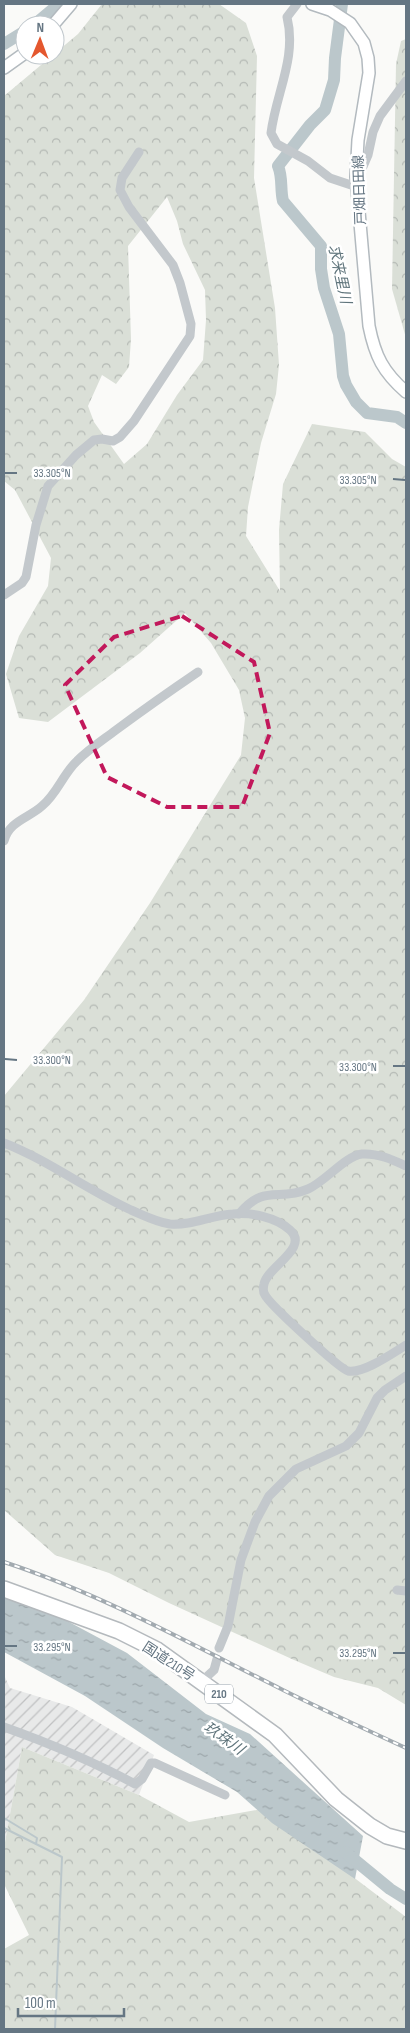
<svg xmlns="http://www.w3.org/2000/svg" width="410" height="2033" font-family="'Sofia Sans Condensed','Noto Sans JP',sans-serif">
	<defs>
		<pattern id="industrial-furrows" width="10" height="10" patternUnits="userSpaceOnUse" patternTransform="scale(1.25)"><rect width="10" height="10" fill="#e8e9e9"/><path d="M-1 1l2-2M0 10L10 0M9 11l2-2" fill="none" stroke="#c0c1c2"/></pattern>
		<pattern id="forest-crowns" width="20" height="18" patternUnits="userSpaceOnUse" patternTransform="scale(1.25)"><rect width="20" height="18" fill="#dadfd7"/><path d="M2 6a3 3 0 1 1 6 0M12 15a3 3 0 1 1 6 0" fill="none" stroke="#b4b9b4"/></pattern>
		<pattern id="water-ripples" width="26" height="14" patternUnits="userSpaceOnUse" patternTransform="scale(1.25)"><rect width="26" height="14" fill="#bbc7cb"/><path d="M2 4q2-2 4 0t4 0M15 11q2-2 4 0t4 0" fill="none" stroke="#9ca6aa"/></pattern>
	</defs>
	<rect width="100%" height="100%" fill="#fafaf8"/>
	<polygon fill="url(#industrial-furrows)" points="4,1675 10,1688 72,1707 154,1755 139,1795 22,1747 4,1848"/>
	<g fill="url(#forest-crowns)" fill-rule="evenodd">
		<path d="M102 4H219L246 23 257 56 254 178 275 308 279 365 276 394 261 443 248 507 246 536 280 591 279 530 283 484 312 424 365 432 392 459 406 467V1705L378 1688 334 1677 294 1660 169 1603 109 1573 55 1555 4 1510V1096L84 1000 150 903 241 755 245 718 239 690 211 643 185 613 140 653 48 722 19 718 6 674 19 636 48 586 51 558 15 490 4 481V96L78 34ZM167 197 177 221 183 244 205 290 206 320 203 360 177 395 147 444 124 464 94 422 88 406 102 375 116 384 129 367 131 339 128 246Z"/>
		<polygon points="406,39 406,338 392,289 396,64 401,41"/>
		<polygon points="22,1747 139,1795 189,1822 273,1807 303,1839 406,1917 406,2029 4,2029 4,1949 29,1935 4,1884 4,1848"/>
	</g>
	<polygon fill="url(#water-ripples)" points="4,1597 56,1615 127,1653 206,1714 250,1734 363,1836 355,1879 272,1823 237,1792 163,1748 85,1696 4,1652"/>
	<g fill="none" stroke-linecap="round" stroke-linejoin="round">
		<g stroke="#bbc7cb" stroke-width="2">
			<polyline points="4,1818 37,1838 36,1844"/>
			<polyline points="4,1828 62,1857 55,2029"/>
		</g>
		<g stroke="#bbc7cb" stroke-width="12">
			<path d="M342 4 335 58 334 80 325 110 310 125 278 166C283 178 280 189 283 201L321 246V269L324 288 339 334 343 376 346 385 356 402 367 413 397 417 406 423"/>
			<polyline points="34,25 53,9 56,4"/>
			<polyline points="4,44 25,31"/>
			<polyline points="345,1852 390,1889 406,1899"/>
		</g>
		<g stroke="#b3babf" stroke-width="14">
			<g id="secondary">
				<path d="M312 4 330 10 350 23 364 43 368 58 369 73 358 140 356 177 369 326C375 356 383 372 406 392"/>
				<polyline points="53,25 71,4"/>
				<polyline points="4,68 25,53"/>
			</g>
		</g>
		<g stroke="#b4b9bd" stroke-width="18">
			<polyline id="highway" points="4,1589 119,1631 157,1650 275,1735 336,1799 370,1826 387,1836 406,1841"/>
		</g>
		<g stroke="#c3c8cc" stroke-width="9">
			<path d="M297 4 287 17C297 58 276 93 271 133L277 144 308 161 330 178 357 187"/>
			<polyline points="359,180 359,176 368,155 373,132 380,116 406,81"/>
			<polyline points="4,595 22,583 26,577 36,525 48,486 76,455 94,440 102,439 113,441 120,437 134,421 190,336 191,324 180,283 173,265 129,207 120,190 122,178 139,152"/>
			<path d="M4 841C9 821 29 818 42 806 57 794 63 774 77 761 89 749 103 740 116 730 143 710 170 691 198 672"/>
			<path d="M4 1143C48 1160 87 1190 131 1210 143 1215 156 1222 170 1224 192 1226 211 1215 233 1214 250 1212 276 1217 290 1230 310 1248 267 1267 264 1284 263 1288 263 1292 265 1295 270 1305 340 1369 348 1371 363 1374 393 1353 406 1345"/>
			<path d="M239 1214C265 1183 278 1202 308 1189 325 1182 345 1156 362 1154 378 1153 393 1160 406 1166"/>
			<polyline points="397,1590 406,1591"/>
			<polyline points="219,1648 228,1626 241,1560 255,1522 269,1496 296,1469 346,1446 359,1433 377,1398 385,1390 406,1376"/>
			<polyline points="201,1682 214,1670 217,1659"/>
			<path d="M4 1727C49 1743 92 1761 135 1784L142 1779 151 1763H155L225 1795"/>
		</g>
		<use href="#secondary" stroke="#fff" stroke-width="11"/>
		<use href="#highway" stroke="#fff" stroke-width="15"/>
		<g stroke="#a2aab0" stroke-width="4">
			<path id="rail" d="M4 1562C101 1594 191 1644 283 1690 323 1710 365 1729 406 1748"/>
		</g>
		<use href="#rail" stroke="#fff" stroke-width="2" stroke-dasharray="5.5" stroke-linecap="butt"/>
	</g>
	<path fill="none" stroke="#c2185b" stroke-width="4" stroke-dasharray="10 6" stroke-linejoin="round" d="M182 616 254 662 270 733 242 807H167L107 777 65 685 114 637Z"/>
	<path fill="none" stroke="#657683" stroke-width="2" d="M5 473H17M393 479 405 480M5 1059 17 1060M393 1066H405M5 1646H17M393 1653H405"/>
	<g text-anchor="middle" stroke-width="5" stroke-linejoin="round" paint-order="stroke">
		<rect fill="#fff" stroke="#939fa8" stroke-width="1" x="205" y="1684.5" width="28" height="19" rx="4"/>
		<g font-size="12" font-weight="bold" fill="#657683">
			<text x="219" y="1698">210</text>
		</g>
		<g font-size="14" fill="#657683" stroke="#fff">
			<text transform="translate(359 190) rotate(-92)" y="5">戸畑日田線</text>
			<text transform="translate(169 1661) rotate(33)" y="5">国道210号</text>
		</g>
		<g font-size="15" font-style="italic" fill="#60757c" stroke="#fff">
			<text transform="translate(340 274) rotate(78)" y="5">求来里川</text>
			<text transform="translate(224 1738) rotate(35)" y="5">玖珠川</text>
		</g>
	</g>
	<g font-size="12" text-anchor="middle" fill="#657683" stroke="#fff" stroke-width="5" stroke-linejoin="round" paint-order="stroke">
		<text x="52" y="477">33.305°N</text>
		<text x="358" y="484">33.305°N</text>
		<text x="52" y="1064">33.300°N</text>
		<text x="358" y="1071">33.300°N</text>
		<text x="52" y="1651">33.295°N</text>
		<text x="358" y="1657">33.295°N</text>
	</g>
	<rect width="410" height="2033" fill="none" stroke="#657683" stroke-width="10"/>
	<g transform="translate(40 40) rotate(1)"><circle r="24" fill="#ffffff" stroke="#c1c8cd"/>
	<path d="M0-4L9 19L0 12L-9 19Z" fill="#e4572e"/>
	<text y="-8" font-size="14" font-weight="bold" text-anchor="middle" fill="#657683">N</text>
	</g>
	<path d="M18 2008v8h106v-8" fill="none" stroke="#657683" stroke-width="2.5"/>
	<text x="25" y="2008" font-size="15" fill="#657683" stroke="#ffffff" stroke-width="4" paint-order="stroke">100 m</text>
</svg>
